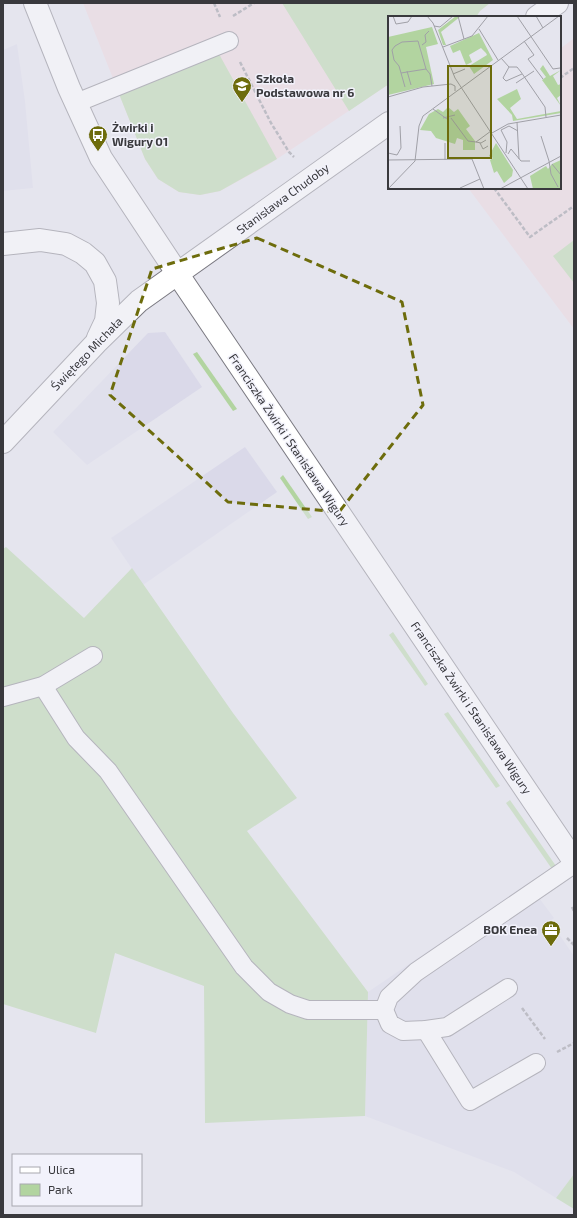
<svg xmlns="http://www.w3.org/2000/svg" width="577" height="1218" font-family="'Exo 2',sans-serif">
	<rect width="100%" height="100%" fill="#e5e5ee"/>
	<g fill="#dad9e9">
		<polygon points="17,44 25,101 33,188 3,191 3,50"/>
		<polygon points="165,332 202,387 87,465 53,432 148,333"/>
		<polygon points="245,447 277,492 143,585 111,538"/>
		<polygon points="528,883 554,918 550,921 574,956 574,1174 556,1198 514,1172 365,1116 368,992"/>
	</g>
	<g fill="#eed4da">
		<polygon points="83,3 490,3 480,11 476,17 389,17 389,84 268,165 220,191 200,195 179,192 158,179 145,159"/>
		<polygon points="574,38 574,329 468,188 560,188 560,49"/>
	</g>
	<g fill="#b2d4a0">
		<polygon points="282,3 490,3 480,11 476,17 389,17 389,84 349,111"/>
		<polygon points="219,54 277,159 220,191 200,195 179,192 158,179 145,159 119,94"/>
		<polygon points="574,240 574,283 553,256"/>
		<polygon points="197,352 237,409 233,411 193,354"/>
		<polygon points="283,475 312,517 308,519 280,478"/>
		<polygon points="6,547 84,618 132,568 233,713 297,798 247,831 368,992 365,1116 205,1123 204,986 115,953 96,1033 3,1004 3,549"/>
		<polygon points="393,632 428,684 425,686 389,635"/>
		<polygon points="448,712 500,786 496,788 444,714"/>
		<polygon points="510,800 556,866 552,869 506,803"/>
		<polygon points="574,1174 574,1209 556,1198"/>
	</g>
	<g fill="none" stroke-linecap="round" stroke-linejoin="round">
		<g stroke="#7a7981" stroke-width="20">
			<g id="service">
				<polyline points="76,103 229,41"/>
				<polyline points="43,686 76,738 108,771 244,967 269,992 290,1004 308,1010 384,1010"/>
				<polyline points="3,697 43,686 93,656"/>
				<polyline points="508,988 447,1027 426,1030 403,1031 390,1024 384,1010 389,997 416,972 574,864"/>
				<polyline points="426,1030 470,1101 536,1063"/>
			</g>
		</g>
		<g stroke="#7a7981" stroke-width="24">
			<g id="minor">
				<polyline points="537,17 557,3"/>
				<polyline points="3,244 40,240 66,244 83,253 95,263 105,281 108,303 106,321 98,338"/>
				<polyline points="3,442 96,343 139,301 389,123"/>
			</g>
		</g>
		<g stroke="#7a7981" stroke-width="24">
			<polyline id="tertiary" points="35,3 69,88 101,158 185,285 574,861"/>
		</g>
		<g stroke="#8c8c93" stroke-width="2.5" stroke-dasharray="4 2" stroke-linecap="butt">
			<polyline points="214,3 220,17"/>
			<polyline points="233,16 254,3"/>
			<polyline points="240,62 271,123 289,152 294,157"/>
			<polyline points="560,78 574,68"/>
			<polyline points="494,188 530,237 574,206"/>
			<polyline points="572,907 574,911"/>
			<polyline points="567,938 574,945"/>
			<polyline points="522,1008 545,1039"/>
			<polyline points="557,1052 574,1043"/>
		</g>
		<use href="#service" stroke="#fff" stroke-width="18"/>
		<use href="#minor" stroke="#fff" stroke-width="22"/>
		<use href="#tertiary" stroke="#fff" stroke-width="22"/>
	</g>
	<path d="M0 0H577V1218H0ZM257 238 402 302 423 405 339 512 228 502 110 395 152 269Z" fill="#e5e5ee" fill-opacity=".55" fill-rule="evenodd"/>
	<path fill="none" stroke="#6d6c0c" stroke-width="3" stroke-dasharray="8 5" stroke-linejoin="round" d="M257 238 402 302 423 405 339 512 228 502 110 395 152 269Z"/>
	<defs>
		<g id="school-pin" transform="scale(1)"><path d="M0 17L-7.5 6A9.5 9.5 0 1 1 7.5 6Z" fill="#6d6c0c" stroke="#f2f2fb"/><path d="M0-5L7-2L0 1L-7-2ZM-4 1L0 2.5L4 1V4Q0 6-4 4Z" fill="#fff"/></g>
		<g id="bus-pin" transform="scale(1)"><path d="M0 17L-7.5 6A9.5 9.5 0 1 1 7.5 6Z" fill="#6d6c0c" stroke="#f2f2fb"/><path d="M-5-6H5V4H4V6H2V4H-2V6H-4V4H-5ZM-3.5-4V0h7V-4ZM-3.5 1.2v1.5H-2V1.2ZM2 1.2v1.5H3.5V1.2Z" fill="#fff"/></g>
		<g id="office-pin" transform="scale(1)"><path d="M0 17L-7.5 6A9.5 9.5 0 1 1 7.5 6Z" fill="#6d6c0c" stroke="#f2f2fb"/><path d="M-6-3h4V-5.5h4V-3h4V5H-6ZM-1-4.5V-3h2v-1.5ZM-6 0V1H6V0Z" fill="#fff"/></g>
	</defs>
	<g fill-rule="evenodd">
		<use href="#school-pin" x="242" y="86"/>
		<use href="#bus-pin" x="98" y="135"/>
		<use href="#office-pin" x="551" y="930"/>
	</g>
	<g text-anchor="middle" stroke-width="3" stroke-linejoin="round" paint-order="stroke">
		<g font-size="12" font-weight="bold" fill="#39393d" stroke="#f2f2fb" text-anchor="start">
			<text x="256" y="83">Szkoła<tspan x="256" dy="14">Podstawowa nr 6</tspan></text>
			<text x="112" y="132">Żwirki i<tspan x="112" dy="14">Wigury 01</tspan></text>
			<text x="537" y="934" text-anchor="end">BOK Enea</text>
		</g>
		<g font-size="12" fill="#39393d" stroke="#f2f2fb">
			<text transform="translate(283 199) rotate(-36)" y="4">Stanisława Chudoby</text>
			<text transform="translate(87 354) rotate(-46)" y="4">Świętego Michała</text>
			<text transform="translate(289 440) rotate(56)" y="4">Franciszka Żwirki i Stanisława Wigury</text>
			<text transform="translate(471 708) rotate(56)" y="4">Franciszka Żwirki i Stanisława Wigury</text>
		</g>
	</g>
	<g transform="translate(388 16)">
		<rect width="173" height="173" fill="#e5e5ee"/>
		<path d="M68 0H73L53 16 58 29H55L50 14ZM44 11 50 28 38 31 46 68 0 79V21ZM91 17 105 44 86 58 81 50 99 39 98 37 93 32 81 39 84 46 78 49 72 34 65 37 62 30ZM155 49 162 60 173 54 165 60 170 69 173 68V79L169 82 173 90 154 64 158 61 152 53ZM129 73 133 83 122 92 129 103 173 95V97L125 105 124 99 109 83ZM60 91 66 96 70 93 82 110 78 113 87 125V134H75V124L69 122 67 128 48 122 43 115 32 114 41 98 50 93 55 96ZM108 127 125 154 124 160 116 167 109 155 106 157 102 144 105 142 101 140ZM173 144V173H145L142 160 158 150 160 153 164 148Z" fill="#b2d4a0"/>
		<path fill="none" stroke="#a0a0a7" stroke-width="1" d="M5 0 8 8 20 6 24 0M39 0 45 7 67 62 140 173M70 0 76 23M129 0 165 53 172 52M148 0 155 12M46 10 52 11 65 0M91 13 110 44M136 25 146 39 140 43 155 63M34 29 38 26 37 19 41 15M55 31 84 20 100 0M113 42 121 51 115 62 118 65 134 58M121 51H129L133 56 157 91 158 101M19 55 23 69M13 57 38 53 42 58 44 70M65 58 77 53M128 67 146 55M17 71 11 50 6 44 4 34 7 30 14 26 30 25 38 53M0 81 35 71 63 68 67 70V75M45 93 59 103M55 102 67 99M63 102 80 125 88 126M129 106 131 143M104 117 120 108 173 99M153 120 161 145M98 124 93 127 88 126 103 115M57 127V144M92 127 95 133 100 130M0 137 9 139 13 132 12 110M118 137 119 126 113 114 121 110 130 115M120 138 123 133 133 145H142M0 144 84 143 96 173M161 145 163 158 170 171M164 148 173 159M72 172 92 163M0 173 27 145 31 110 35 100 171 0M112 173 173 140"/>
		<path fill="#6d6c0c" fill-opacity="0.15" stroke="#6d6c0c" stroke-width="2" d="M60 50H103V142H60Z"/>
		<rect width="173" height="173" fill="none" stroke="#39393d" stroke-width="2"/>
	</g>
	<rect width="577" height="1218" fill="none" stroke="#39393d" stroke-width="8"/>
	<rect x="12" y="1154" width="130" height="52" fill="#f2f2fb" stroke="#a8a8af"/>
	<rect x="20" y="1167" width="20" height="6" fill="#ffffff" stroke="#a8a8af"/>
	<text x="48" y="1174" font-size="12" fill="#39393d">Ulica</text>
	<rect x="20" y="1184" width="20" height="12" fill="#b2d4a0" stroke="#a8a8af"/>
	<text x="48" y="1194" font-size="12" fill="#39393d">Park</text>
</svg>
